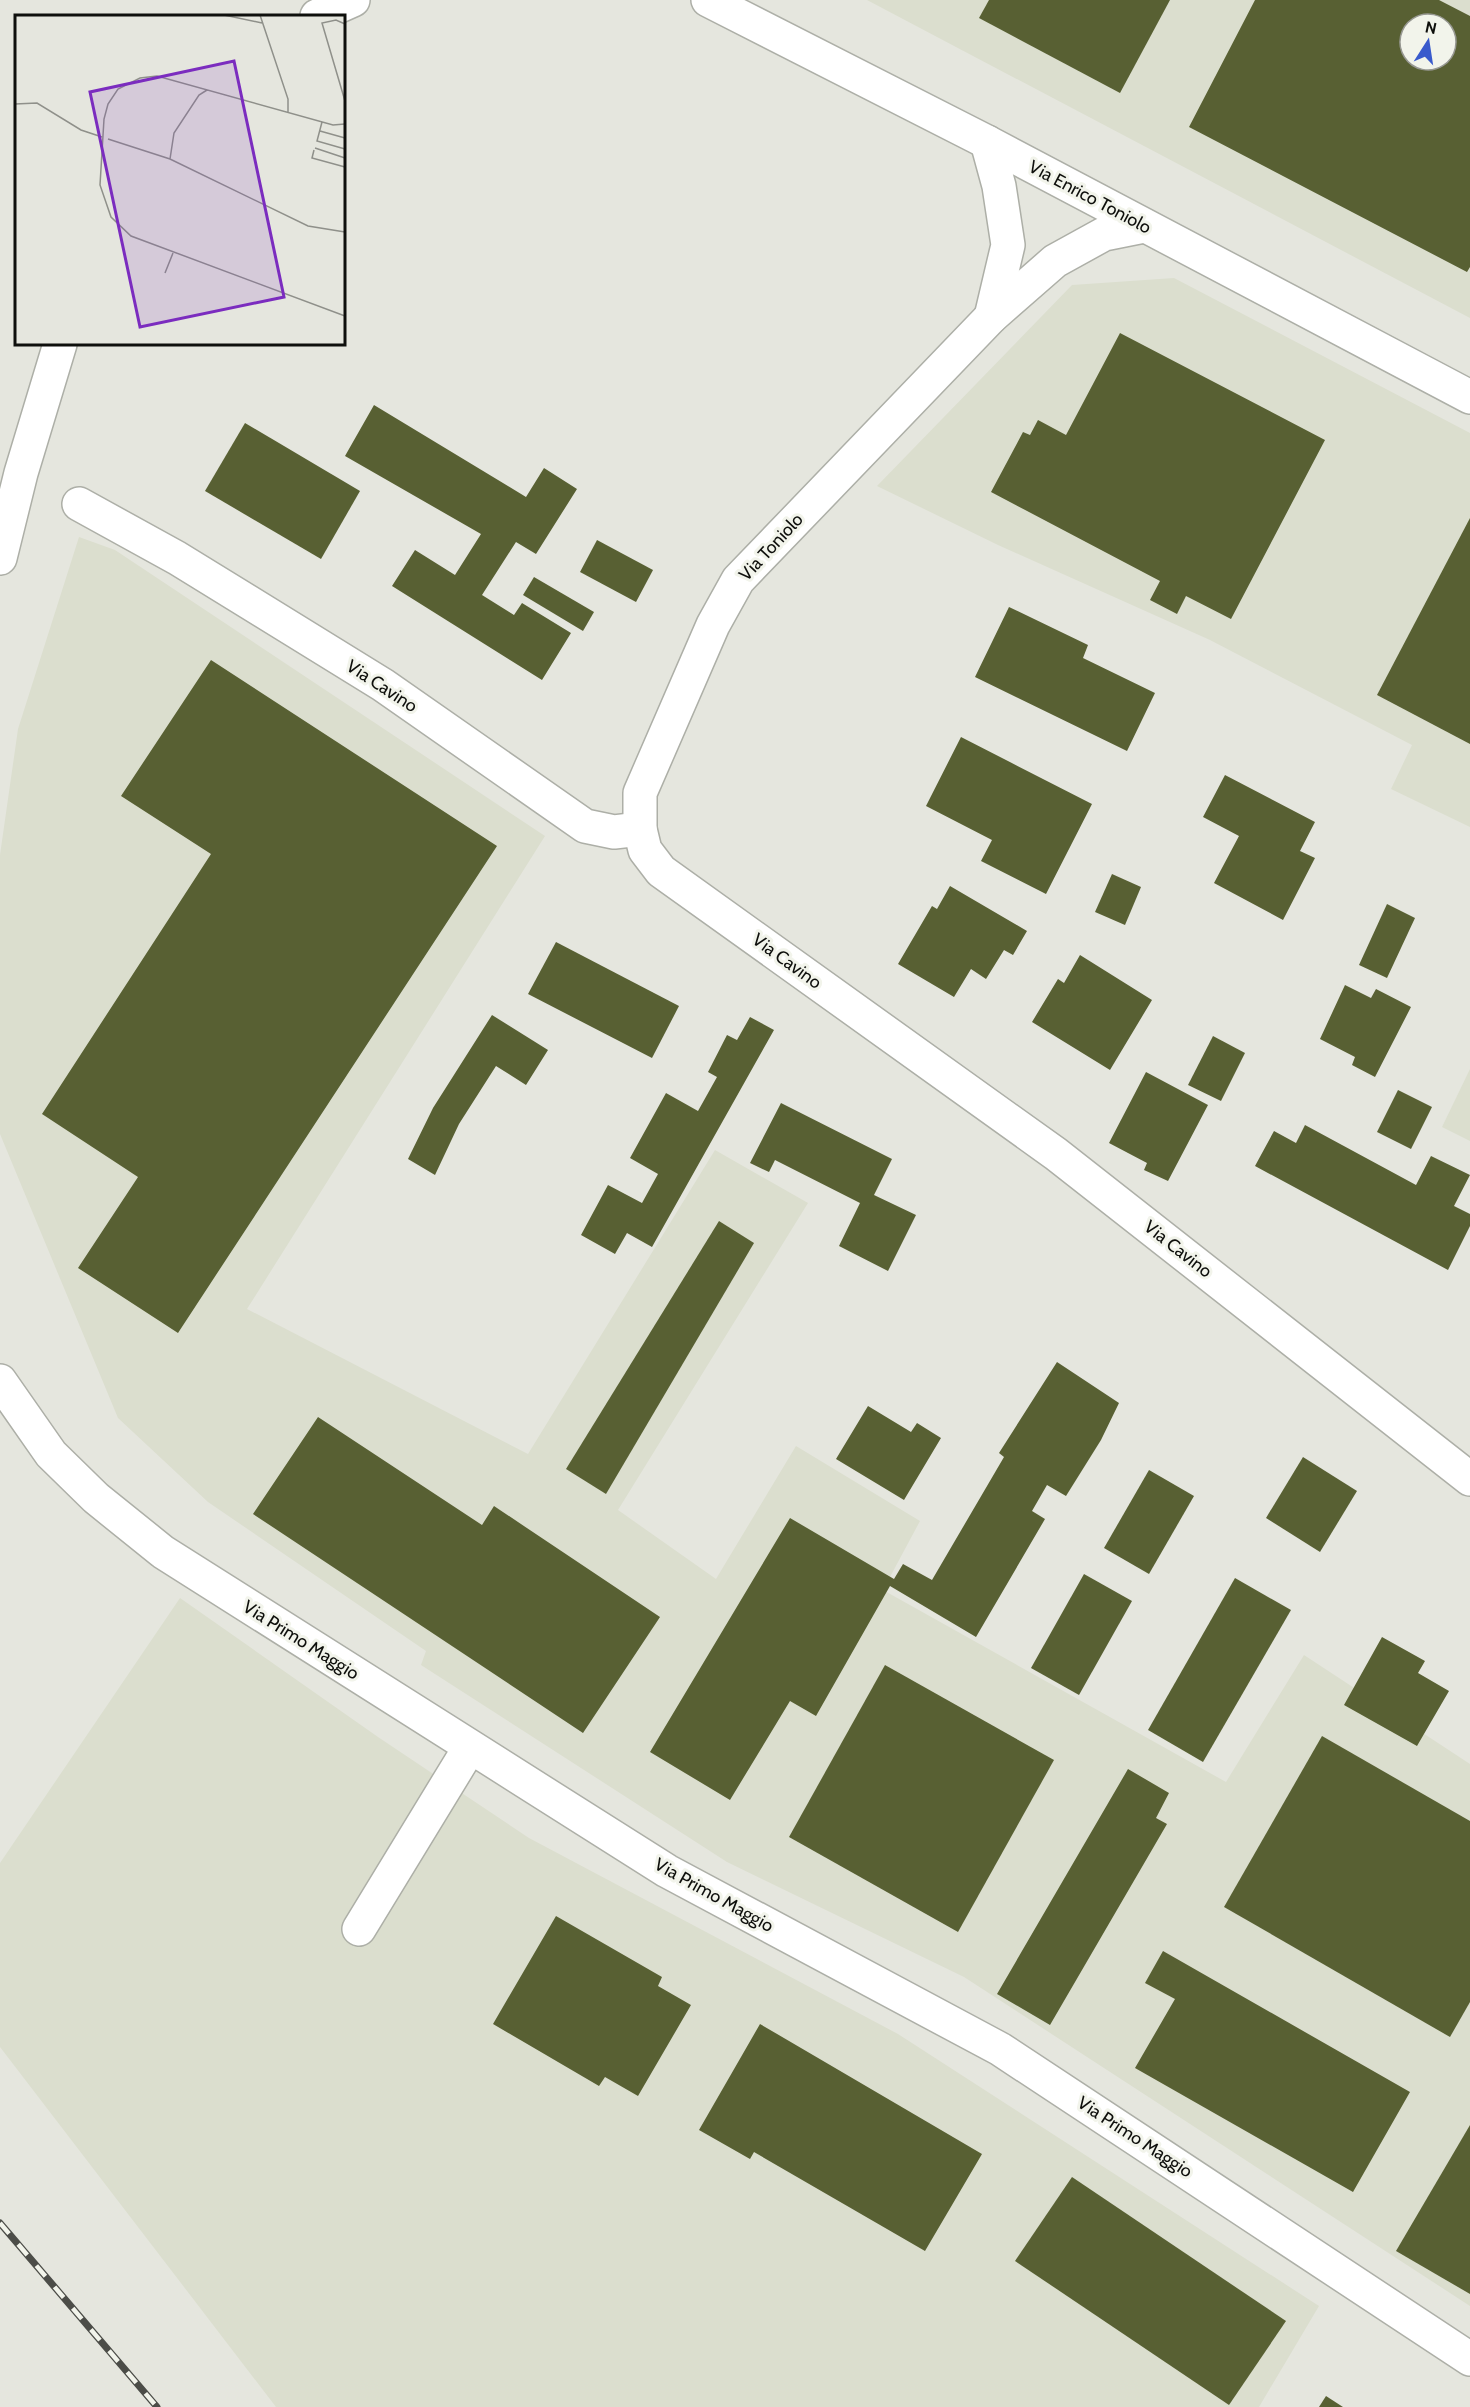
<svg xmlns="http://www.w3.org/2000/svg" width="1470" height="2407" font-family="Cabin,sans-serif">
	<rect width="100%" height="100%" fill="#e5e6de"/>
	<g fill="#dbdece" fill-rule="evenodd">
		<path d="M867 0H1470V318ZM1410 24H1446V60H1410Z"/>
		<polygon points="1174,278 1470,433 1470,827 1391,789 1412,745 1210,640 998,545 877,486 1072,285"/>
		<polygon points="79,537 115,550 545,836 247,1309 528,1454 715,1150 808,1203 618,1510 716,1579 796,1446 920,1521 883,1590 1226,1782 1304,1655 1470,1764 1470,2306 964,1977 727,1862 421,1665 426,1651 208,1502 118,1418 0,1134 0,855 18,729"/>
		<polygon points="1470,1069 1470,1141 1442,1127"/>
		<polygon points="180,1598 378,1737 529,1838 898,2034 1319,2306 1259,2407 276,2407 0,2047 0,1863"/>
	</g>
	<g fill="#586033" fill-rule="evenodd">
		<polygon points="989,0 1170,0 1120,93 979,18"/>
		<path d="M1255 0H1439L1470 16V267L1467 272 1189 127ZM1410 24H1446V60H1410Z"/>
		<polygon points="1120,333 1325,440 1231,619 1186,596 1177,614 1150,600 1160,581 991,492 1023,432 1030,435 1038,420 1066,435"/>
		<polygon points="374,405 526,497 544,468 577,489 536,554 516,542 482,595 514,615 522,603 571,633 542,680 392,586 415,550 455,575 481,534 345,456"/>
		<polygon points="245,423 360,491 321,559 205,491"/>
		<polygon points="1470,518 1470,744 1377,695"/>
		<polygon points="597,540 653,570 636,602 580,572"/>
		<polygon points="534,577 594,612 583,631 523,595"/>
		<polygon points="1009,607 1088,645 1083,658 1155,693 1127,751 975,677"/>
		<polygon points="211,660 497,846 178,1333 78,1268 138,1177 42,1114 211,854 121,796"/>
		<polygon points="961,737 1092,804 1046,894 981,861 992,840 926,806"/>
		<polygon points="1225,775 1315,822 1300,851 1315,858 1283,920 1214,883 1239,836 1203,817"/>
		<polygon points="1112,874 1141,887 1125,925 1095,912"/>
		<polygon points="950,886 1027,931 1013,955 1004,950 986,979 971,969 954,997 898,964 932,906 937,909"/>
		<polygon points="1387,904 1415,918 1387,978 1359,965"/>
		<polygon points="556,942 679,1006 652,1058 528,994"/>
		<polygon points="1080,955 1152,1000 1110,1070 1032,1022 1058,979 1064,983"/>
		<polygon points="1345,985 1371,998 1376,989 1411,1007 1375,1077 1352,1065 1355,1057 1320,1039"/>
		<polygon points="492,1015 548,1050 526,1085 496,1066 459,1124 435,1175 408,1159 433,1108"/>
		<polygon points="750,1017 774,1030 652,1247 627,1233 615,1254 581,1235 608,1185 642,1203 658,1174 630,1158 666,1093 698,1111 717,1077 708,1072 727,1035 737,1040"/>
		<polygon points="1213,1036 1245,1053 1221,1101 1188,1085"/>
		<polygon points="1146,1072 1208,1105 1168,1181 1144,1170 1147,1163 1109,1143"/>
		<polygon points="1398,1090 1432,1107 1411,1149 1377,1132"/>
		<polygon points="781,1103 892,1159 874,1195 916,1215 888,1271 839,1246 860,1203 775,1160 769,1172 750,1163"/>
		<polygon points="1305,1125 1416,1185 1431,1156 1470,1175 1454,1206 1470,1214 1470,1226 1448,1270 1255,1166 1274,1131 1296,1143"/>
		<polygon points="719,1221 754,1243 606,1494 566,1469"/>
		<polygon points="1057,1362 1119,1403 1101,1440 1066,1496 1047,1485 1032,1511 1045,1519 976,1637 890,1586 816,1716 790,1701 730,1800 650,1752 790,1518 894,1579 903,1564 932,1580 1004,1457 999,1453"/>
		<polygon points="868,1406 911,1432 917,1423 941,1438 904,1500 836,1459"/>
		<polygon points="318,1417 482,1525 494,1506 660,1617 583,1733 253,1514"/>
		<polygon points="1303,1457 1357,1491 1320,1552 1266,1518"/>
		<polygon points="1149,1470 1194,1496 1149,1574 1104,1548"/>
		<polygon points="1084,1574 1132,1601 1079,1695 1031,1668"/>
		<polygon points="1235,1578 1291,1610 1203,1762 1148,1730"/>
		<polygon points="1382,1637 1425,1661 1418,1673 1449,1691 1417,1746 1344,1705"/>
		<polygon points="885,1665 1054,1760 958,1932 789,1837"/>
		<polygon points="1322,1736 1470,1821 1470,2002 1450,2037 1224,1907"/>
		<polygon points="1128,1769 1169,1793 1156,1818 1167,1824 1050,2025 997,1994"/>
		<polygon points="556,1916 662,1977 658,1986 691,2005 638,2096 605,2077 599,2086 493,2024"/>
		<polygon points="1163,1951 1410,2092 1353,2192 1135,2068 1175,1999 1145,1983"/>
		<polygon points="760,2024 982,2154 925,2251 754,2152 750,2159 699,2130"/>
		<polygon points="1470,2125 1470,2294 1396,2251"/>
		<polygon points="1072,2177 1286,2321 1229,2405 1015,2261"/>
		<polygon points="1326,2396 1343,2407 1319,2407"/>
	</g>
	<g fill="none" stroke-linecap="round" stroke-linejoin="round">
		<g stroke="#adafa7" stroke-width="36">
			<g id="minor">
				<polyline points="708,0 987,142 1470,397"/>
				<polyline points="317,16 353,0"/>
				<polyline points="987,142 999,186 1008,245 991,317"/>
				<polyline points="1144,226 1104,234 1055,261 991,317 738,580 713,625 640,793 640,829 645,850 661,871 1056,1154 1470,1479"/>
				<polyline points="79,504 177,558 383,685 585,826 614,832 640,829"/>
				<polyline points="0,558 21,473 60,344"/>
				<polyline points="0,1381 51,1454 96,1498 163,1552 667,1871 1000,2049 1470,2359"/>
				<polyline points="359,1929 470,1747"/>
			</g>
		</g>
		<use href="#minor" stroke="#fff" stroke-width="33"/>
		<g stroke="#4c4d48" stroke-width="7">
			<polyline id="rail" points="0,2223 157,2407"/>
		</g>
		<use href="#rail" stroke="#f2f4eb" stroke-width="4.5" stroke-dasharray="14" stroke-linecap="butt"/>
	</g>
	<g text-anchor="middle" stroke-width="6" stroke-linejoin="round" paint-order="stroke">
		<g font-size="18" fill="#0e0f0c" stroke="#f2f4eb">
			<text transform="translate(1090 197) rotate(28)" y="6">Via Enrico Toniolo</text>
			<text transform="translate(771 547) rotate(-47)" y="6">Via Toniolo</text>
			<text transform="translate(382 686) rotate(33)" y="6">Via Cavino</text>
			<text transform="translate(787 961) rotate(36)" y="6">Via Cavino</text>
			<text transform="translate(1178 1249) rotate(38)" y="6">Via Cavino</text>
			<text transform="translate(301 1640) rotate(32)" y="6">Via Primo Maggio</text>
			<text transform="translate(714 1895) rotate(29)" y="6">Via Primo Maggio</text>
			<text transform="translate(1135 2137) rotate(33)" y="6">Via Primo Maggio</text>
		</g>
	</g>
	<g transform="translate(15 15)">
		<rect width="330" height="330" fill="#e5e6de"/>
		<path fill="none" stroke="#8f908a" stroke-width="1.5" d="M209 0 247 8M245 0 273 84V98M330 86 307 8 321 5 330 9M0 89 22 88 66 115 87 122M307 107 302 126 330 134M330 109 318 110 142 61 125 63 103 74 93 89 89 104 85 170 96 202 116 221 330 301M305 116 330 123M93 124 155 144 293 211 330 217M300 133 330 143M299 135 297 143 330 152M155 144 159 118 184 80 192 75M150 258 158 238"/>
		<path fill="#7b2cbf" fill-opacity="0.15" stroke="#7b2cbf" stroke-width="3" d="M219 46 269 282 125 312 75 77Z"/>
		<rect width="330" height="330" fill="none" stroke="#0e0f0c" stroke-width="3"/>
	</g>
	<g transform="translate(1428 42) rotate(12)"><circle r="28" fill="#f2f4eb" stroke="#979892" stroke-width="1.5"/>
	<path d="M0-4.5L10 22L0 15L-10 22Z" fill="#395acc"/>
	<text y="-9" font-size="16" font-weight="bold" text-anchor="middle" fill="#0e0f0c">N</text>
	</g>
</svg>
